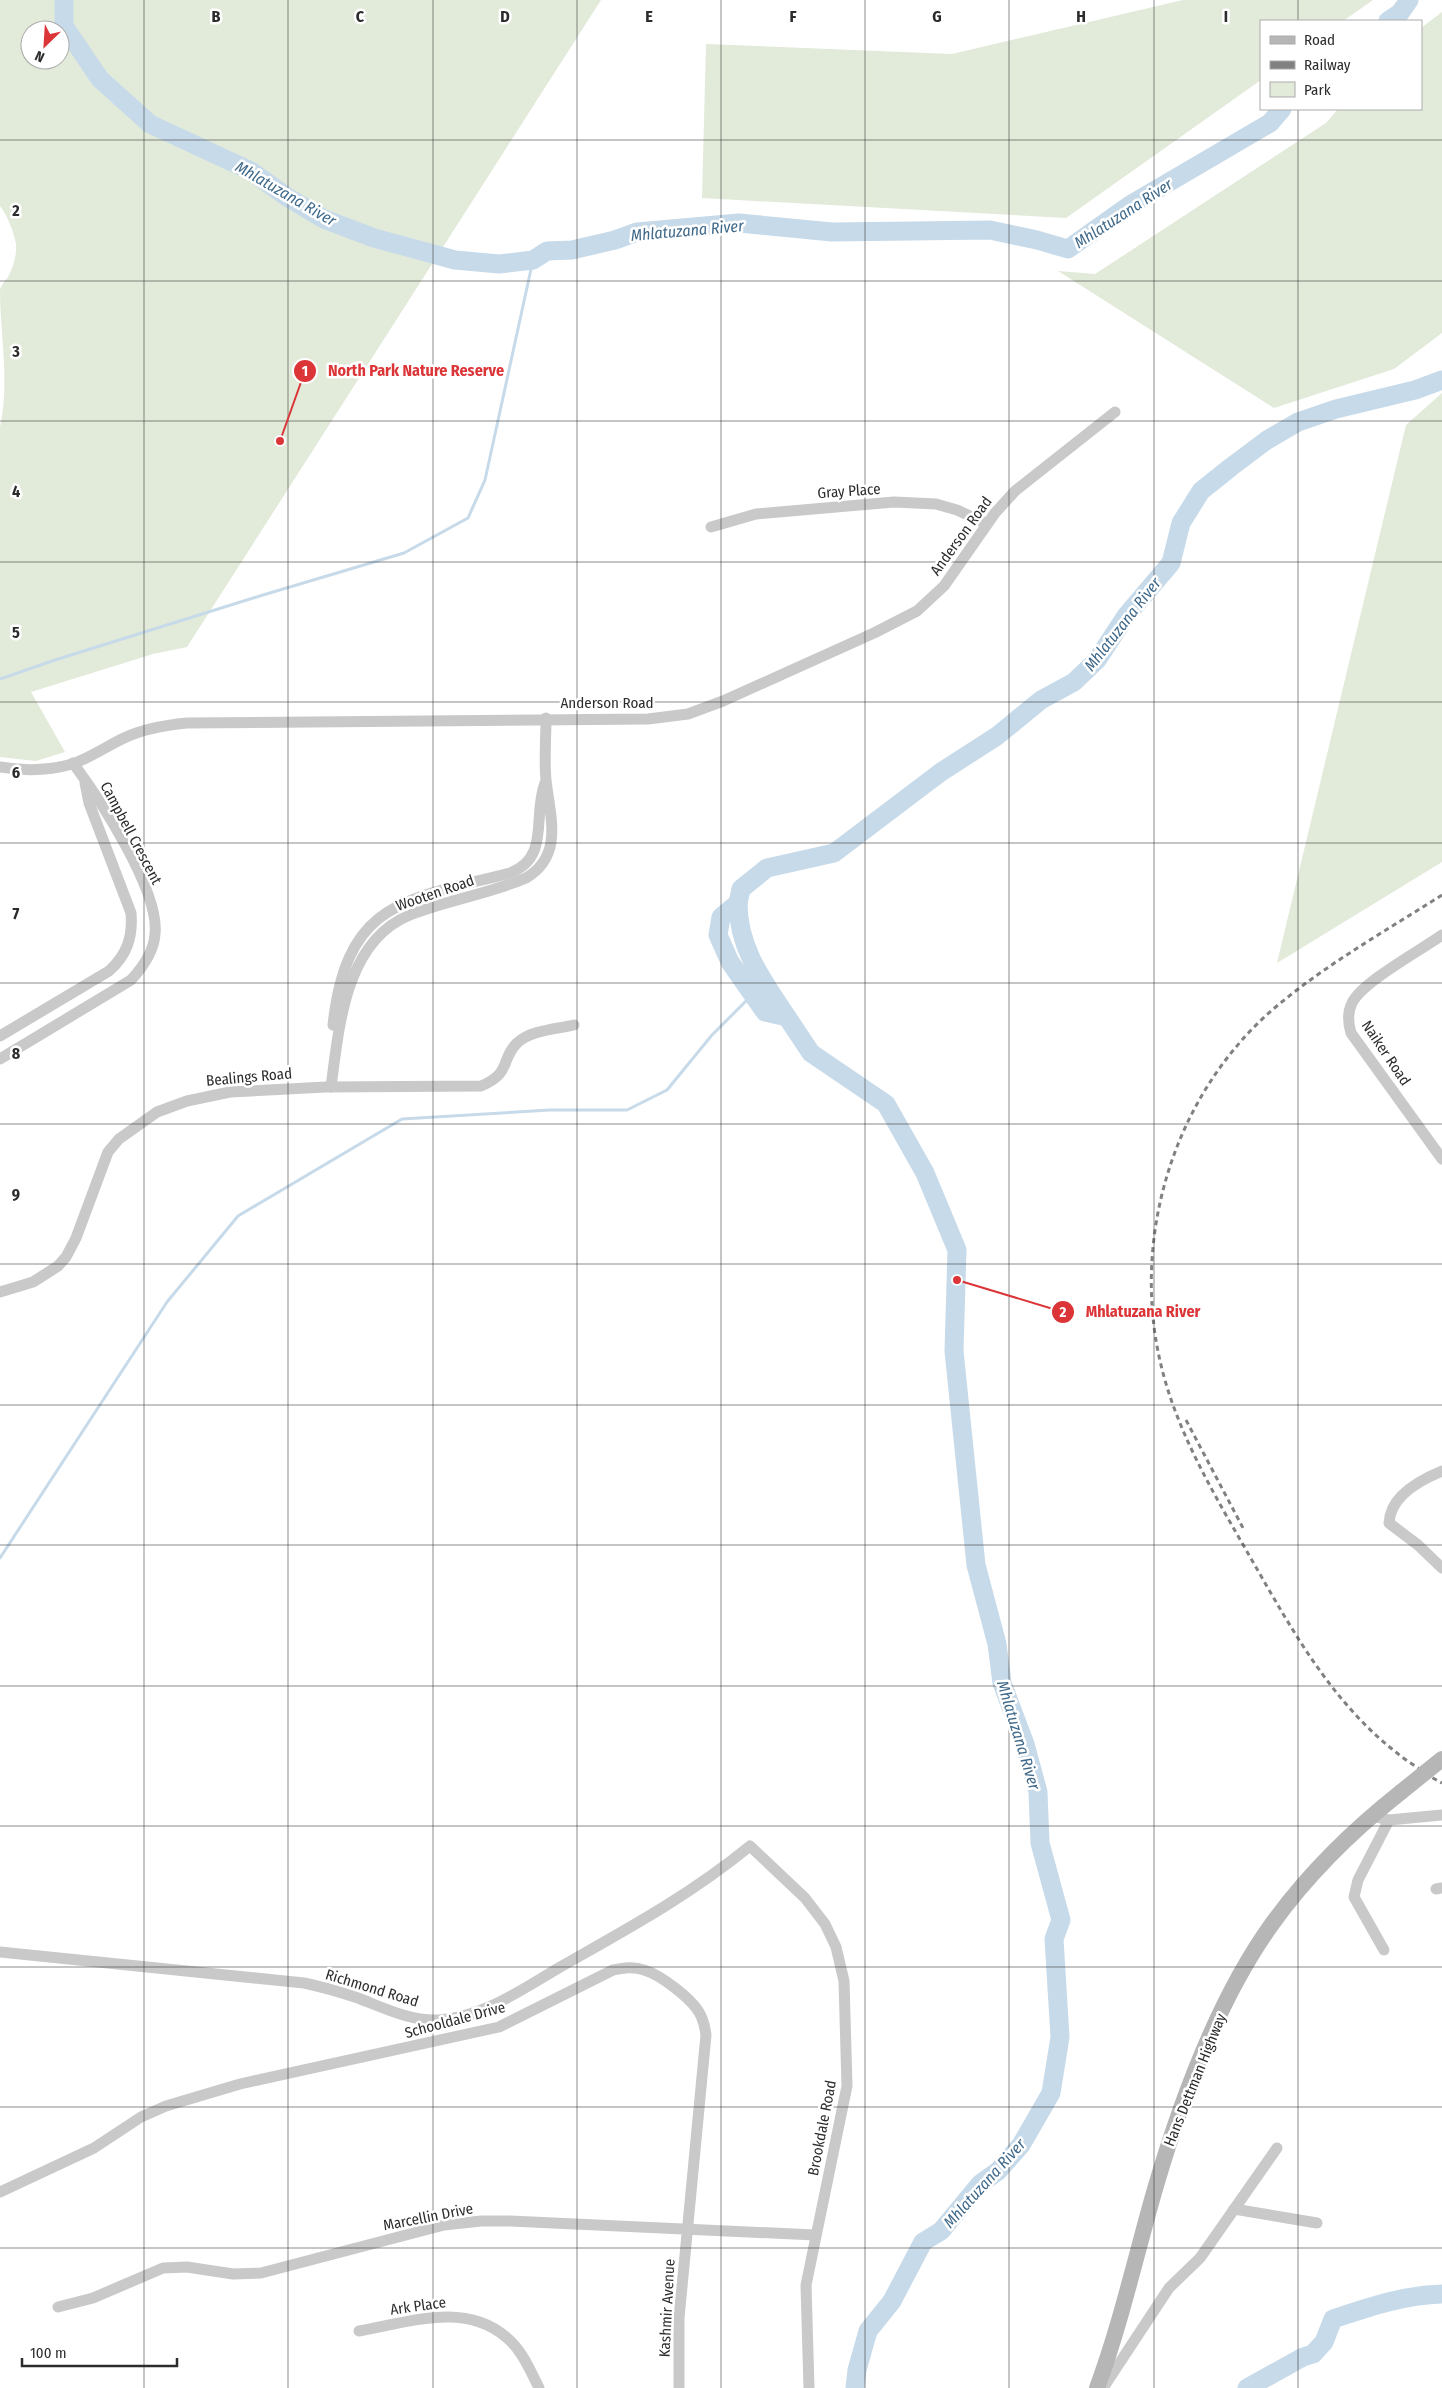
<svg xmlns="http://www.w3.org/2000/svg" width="1442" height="2388" font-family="'Fira Sans Condensed',sans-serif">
	<rect width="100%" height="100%" fill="#fff"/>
	<g fill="#e2eada" fill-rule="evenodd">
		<path d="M0 0H601L187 647 153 654 31 692 65 752 36 761 0 757V427C10 382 0 334 0 290 1 285 5 281 8 277 13 268 17 255 16 244 14 232 7 215 0 206ZM30 30H60V60H30Z"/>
		<polygon points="1183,0 1373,0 1343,21 1261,21 1261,80 1066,218 702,198 706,44 952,54"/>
		<polygon points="1442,12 1442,333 1394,369 1274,408 1058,271 1095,274 1326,123 1338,109 1421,109 1421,28"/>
		<polygon points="1442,393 1442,862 1277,963 1406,425"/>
	</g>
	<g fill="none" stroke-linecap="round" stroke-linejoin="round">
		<g stroke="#c7dae9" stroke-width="3">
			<polyline points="0,679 55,660 263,595 404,553 468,518 485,480 533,260"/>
			<polyline points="0,1558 167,1302 238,1216 402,1119 550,1110 627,1110 667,1090 712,1035 752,995"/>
		</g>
		<g stroke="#c7dae9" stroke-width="19">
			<polyline points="64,0 64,26 100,79 150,124 251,171 287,197 324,219 374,238 455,260 499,264 533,260 547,251 572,250 615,240 637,232 739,223 832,232 990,230 1037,240 1068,249 1130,205 1270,123 1282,109"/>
			<polyline points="1388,21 1400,13 1409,0"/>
			<path d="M738 903C738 948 763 981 787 1017"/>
			<polyline points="855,2388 857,2370 868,2331 892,2301 923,2242 941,2231 980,2184 998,2171 1021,2145 1051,2093 1060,2037 1054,1939 1061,1920 1040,1843 1038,1792 1025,1744 1002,1683 997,1644 976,1565 954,1351 957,1250 925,1173 886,1104 811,1053 787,1017 765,1012 730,962 718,935 721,917 738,903 741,889 767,868 834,853 941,772 997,736 1041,700 1074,682 1097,660 1126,616 1171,563 1181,523 1201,491 1231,467 1267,440 1298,422 1336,409 1415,390 1442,380"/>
			<path d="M1247 2388 1303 2357 1313 2354 1324 2342 1333 2319C1369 2307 1404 2295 1442 2294"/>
		</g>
		<g stroke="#c9c9c9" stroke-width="11">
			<polyline points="711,527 756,514 894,502 936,504 957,510 987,524"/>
			<path d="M0 767C24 771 48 771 72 764 90 758 107 746 124 738 143 729 166 725 187 723L648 719 688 714 723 701 874 633 917 611 944 586 995 513 1015 491 1115 412"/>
			<path d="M1442 935C1421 950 1362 982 1352 1003 1347 1013 1348 1023 1351 1033L1442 1159"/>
			<path d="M333 1025C347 900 405 900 510 873 551 857 532 816 545 783"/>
			<path d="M0 1036 109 971C127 955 133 937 131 913L89 803 85 783"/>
			<path d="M0 1059 131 980C143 967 154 952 155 934 160 891 99 798 73 763"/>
			<path d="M331 1087C339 1027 345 941 410 915 447 900 489 894 526 878 564 855 550 817 546 780 544 760 546 739 546 718"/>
			<path d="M0 1292 33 1282 58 1266 66 1257 76 1238 108 1152 119 1139 157 1112 187 1101 230 1092 326 1087 481 1086C512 1073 500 1060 517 1043 531 1030 557 1029 574 1025"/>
			<path d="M1442 1471C1420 1480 1390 1496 1389 1523L1418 1545 1442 1568"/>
			<polyline points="1371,1816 1389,1820 1358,1880 1354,1897 1384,1950"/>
			<polyline points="1389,1820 1442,1815"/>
			<polyline points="1436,1889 1442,1888"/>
			<path d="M0 1952 304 1983C323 1987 340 1992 358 1998 384 2008 410 2021 438 2020 483 2018 524 1988 562 1966 629 1928 690 1895 750 1846L805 1898 825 1924 836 1947 844 1981 847 2086 806 2285 809 2388"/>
			<path d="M0 2192 94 2148 141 2117 166 2106 240 2084 499 2027 613 1970C623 1968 634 1966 644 1970 661 1975 694 2000 701 2016 704 2022 705 2028 706 2035L679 2318V2388"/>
			<polyline points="1234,2209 1317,2223"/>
			<polyline points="58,2307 93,2298 163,2268 187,2267 233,2274 261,2273 444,2225 481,2221 510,2221 815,2235"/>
			<path d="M359 2331C407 2323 464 2301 506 2337 522 2350 530 2370 539 2388"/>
			<polyline points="1103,2388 1169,2288 1200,2258 1277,2148"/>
		</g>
		<path stroke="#b6b6b6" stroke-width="16" d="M1097 2388C1121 2323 1136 2255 1155 2189 1181 2100 1218 1999 1272 1924 1308 1874 1353 1830 1401 1792"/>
		<g stroke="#818181" stroke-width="3" stroke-dasharray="5 4" stroke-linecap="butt">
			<path d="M1442 895C1384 932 1323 966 1271 1011 1167 1103 1126 1255 1167 1387 1186 1449 1221 1506 1253 1562 1296 1637 1337 1711 1409 1762 1420 1769 1430 1777 1442 1783"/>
			<polyline points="1186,1420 1243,1528"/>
		</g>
		<polyline stroke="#b6b6b6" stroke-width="16" points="1401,1792 1442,1759"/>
	</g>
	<path fill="none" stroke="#2c2c2c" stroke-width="1" stroke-opacity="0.55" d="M144 0V2388M288 0V2388M433 0V2388M577 0V2388M721 0V2388M865 0V2388M1009 0V2388M1154 0V2388M1298 0V21M1298 109V2388M0 140H1442M0 281H1442M0 421H1442M0 562H1442M0 702H1442M0 843H1442M0 983H1442M0 1124H1442M0 1264H1442M0 1405H1442M0 1545H1442M0 1686H1442M0 1826H1442M0 1967H1442M0 2107H1442M0 2248H1442"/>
	<g text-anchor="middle" stroke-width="5" stroke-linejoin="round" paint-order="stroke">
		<g font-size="15" fill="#2c2c2c" stroke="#fff">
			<text transform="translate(849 491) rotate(-4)" y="5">Gray Place</text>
			<text transform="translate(961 536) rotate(-54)" y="5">Anderson Road</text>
			<text x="607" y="708">Anderson Road</text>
			<text transform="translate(131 833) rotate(62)" y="5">Campbell Crescent</text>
			<text transform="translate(435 893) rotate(-19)" y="5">Wooten Road</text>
			<text transform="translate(1386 1053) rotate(56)" y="5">Naiker Road</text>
			<text transform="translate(249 1077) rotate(-5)" y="5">Bealings Road</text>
			<text transform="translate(372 1988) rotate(17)" y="5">Richmond Road</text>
			<text transform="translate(455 2020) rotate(-15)" y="5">Schooldale Drive</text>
			<text transform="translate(1195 2080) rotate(-68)" y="5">Hans Dettman Highway</text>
			<text transform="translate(822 2128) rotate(-79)" y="5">Brookdale Road</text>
			<text transform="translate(428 2217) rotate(-11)" y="5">Marcellin Drive</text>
			<text transform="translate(418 2306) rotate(-8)" y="5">Ark Place</text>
			<text transform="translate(667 2308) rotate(-87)" y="5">Kashmir Avenue</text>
		</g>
		<g font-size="16" font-style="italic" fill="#3f698a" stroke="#fff">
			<text transform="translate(286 193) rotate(30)" y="6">Mhlatuzana River</text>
			<text transform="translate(1123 213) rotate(-33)" y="6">Mhlatuzana River</text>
			<text transform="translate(687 230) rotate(-5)" y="6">Mhlatuzana River</text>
			<text transform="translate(1122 624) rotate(-52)" y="6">Mhlatuzana River</text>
			<text transform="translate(1019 1735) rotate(73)" y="6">Mhlatuzana River</text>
			<text transform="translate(984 2183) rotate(-48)" y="6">Mhlatuzana River</text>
		</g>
	</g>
	<g font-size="16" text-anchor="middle" font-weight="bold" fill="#2c2c2c" stroke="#fff" stroke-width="5" stroke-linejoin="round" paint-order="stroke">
		<text x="216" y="22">B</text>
		<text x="360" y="22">C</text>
		<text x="505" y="22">D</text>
		<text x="649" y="22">E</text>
		<text x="793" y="22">F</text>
		<text x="937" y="22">G</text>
		<text x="1081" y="22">H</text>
		<text x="1226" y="22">I</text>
		<text x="16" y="216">2</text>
		<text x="16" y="357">3</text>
		<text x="16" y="497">4</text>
		<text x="16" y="638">5</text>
		<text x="16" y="778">6</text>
		<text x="16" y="919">7</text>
		<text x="16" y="1059">8</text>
		<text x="16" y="1200">9</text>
	</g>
	<path fill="none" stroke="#dc3538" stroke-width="2" d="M280 441L305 371M957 1280L1063 1312"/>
	<g fill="#dc3538" stroke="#fff" stroke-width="2">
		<circle cx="280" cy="441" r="5"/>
		<circle cx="957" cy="1280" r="5"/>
		<circle cx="305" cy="371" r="12"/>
		<circle cx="1063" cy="1312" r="12"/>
	</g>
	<g font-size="15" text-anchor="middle" font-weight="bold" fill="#fff">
		<text x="305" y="376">1</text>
		<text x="1063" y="1317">2</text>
	</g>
	<g font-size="16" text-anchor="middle" font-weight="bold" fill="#dc3538" stroke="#fff" stroke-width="5" stroke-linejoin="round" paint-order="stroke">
		<text x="416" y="376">North Park Nature Reserve</text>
		<text x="1143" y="1317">Mhlatuzana River</text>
	</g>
	<rect x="1260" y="20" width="162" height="90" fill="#ffffff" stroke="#ababab"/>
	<rect x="1270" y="36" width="25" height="8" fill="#b6b6b6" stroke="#ababab"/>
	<text x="1304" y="45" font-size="15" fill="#2c2c2c">Road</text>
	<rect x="1270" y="61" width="25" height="8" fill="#818181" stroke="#ababab"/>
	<text x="1304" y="70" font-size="15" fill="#2c2c2c">Railway</text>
	<rect x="1270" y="82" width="25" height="15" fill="#e2eada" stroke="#ababab"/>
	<text x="1304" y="95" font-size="15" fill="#2c2c2c">Park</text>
	<g transform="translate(45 45) rotate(205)"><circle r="24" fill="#ffffff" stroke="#ababab"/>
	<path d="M0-4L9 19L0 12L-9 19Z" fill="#dc3538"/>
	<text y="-8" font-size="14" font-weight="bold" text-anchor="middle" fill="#2c2c2c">N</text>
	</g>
	<path d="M22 2358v8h155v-8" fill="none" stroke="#2c2c2c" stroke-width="2.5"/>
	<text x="30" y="2358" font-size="15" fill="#2c2c2c" stroke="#ffffff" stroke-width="4" paint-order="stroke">100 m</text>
</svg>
